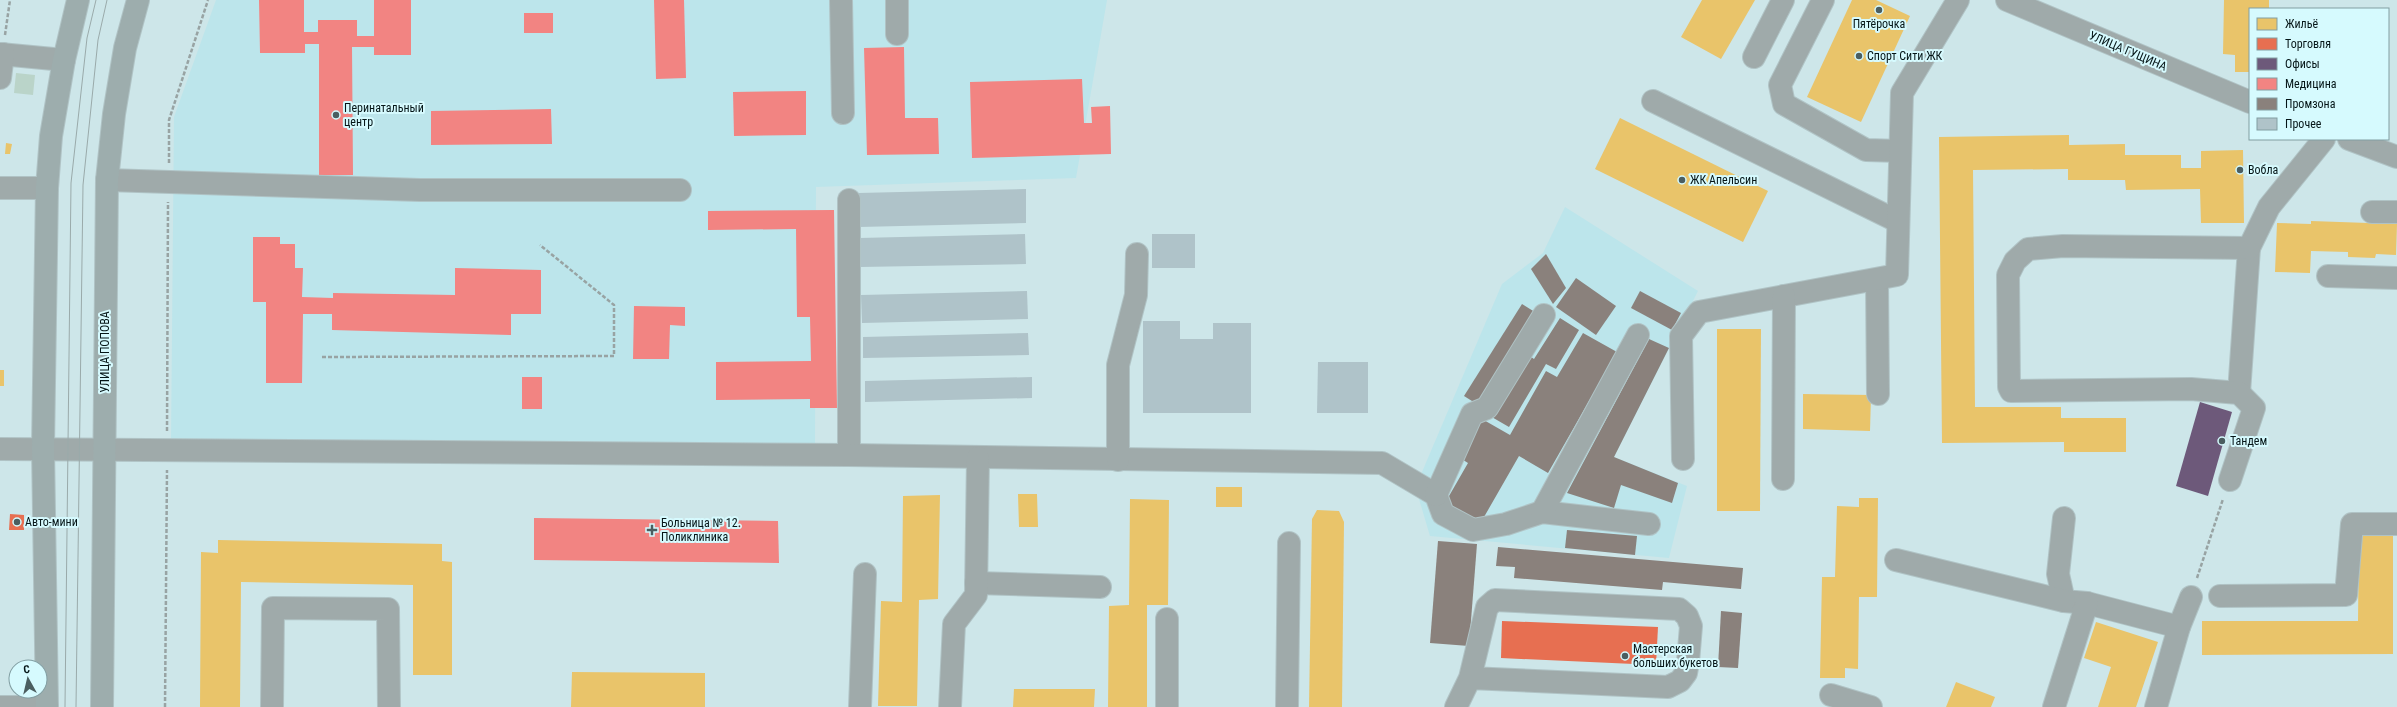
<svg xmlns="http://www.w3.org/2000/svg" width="2397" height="707" font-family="'Roboto Condensed',sans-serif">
	<rect width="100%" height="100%" fill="#cde6e9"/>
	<g fill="#bce5eb">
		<polygon points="216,0 1107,0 1076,178 816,187 815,445 171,442 174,117"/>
		<polygon points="1565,207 1698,291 1614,457 1687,486 1669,558 1430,536 1419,499 1422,485 1422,472 1502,284 1543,253"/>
	</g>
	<polygon fill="#bad4c9" points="16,73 35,75 33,95 14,93"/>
	<g fill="#e9c46a">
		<polygon points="1702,0 1755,0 1721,59 1681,37"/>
		<polygon points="1852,0 1876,0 1910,16 1861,122 1807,97"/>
		<polygon points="2224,0 2269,0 2269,9 2250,9 2250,72 2235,72 2235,55 2223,54"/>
		<polygon points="1620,118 1768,191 1743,242 1595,169"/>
		<polygon points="2069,135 2069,145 2125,144 2125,155 2181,155 2181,168 2201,168 2201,151 2243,150 2244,223 2201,223 2200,189 2126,190 2125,180 2068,180 2068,169 1973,170 1975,407 2061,407 2061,418 2126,418 2126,452 2064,452 2064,442 1942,443 1939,137"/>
		<polygon points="6,143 12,144 10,154 5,154"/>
		<polygon points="2311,221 2397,224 2396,255 2376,254 2375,258 2348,257 2348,252 2311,251 2310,273 2275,272 2277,223 2311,224"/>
		<polygon points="1717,329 1761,329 1760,511 1717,511"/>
		<rect x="0" y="370" width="4" height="16"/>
		<polygon points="1803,394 1871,395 1870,431 1803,429"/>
		<rect x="1216" y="487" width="26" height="20"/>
		<polygon points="1018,494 1037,494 1038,527 1019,527"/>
		<polygon points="940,495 938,599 919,600 917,706 878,706 881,601 902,602 903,496"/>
		<polygon points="1859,498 1878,498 1877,597 1859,597 1858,669 1845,668 1845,678 1820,678 1822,577 1835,577 1837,506 1859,507"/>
		<polygon points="1130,499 1169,500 1168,605 1147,605 1147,707 1108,707 1109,606 1129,605"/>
		<polygon points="1317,510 1339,511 1344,522 1342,707 1309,707 1312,519"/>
		<polygon points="2359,532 2393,532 2393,654 2202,655 2202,621 2358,621"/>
		<polygon points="218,540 442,544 442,561 452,562 452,675 413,675 413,585 241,582 240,707 200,707 201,552 218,553"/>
		<polygon points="2096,622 2158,642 2136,707 2098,707 2111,667 2084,658"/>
		<polygon points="572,672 705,673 705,707 571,707"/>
		<polygon points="1956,682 1995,697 1991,707 1946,707"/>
		<polygon points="1014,689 1095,689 1094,707 1013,707"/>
	</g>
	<g fill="#e76f51">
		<polygon points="10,514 24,515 24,530 9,530"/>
		<polygon points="1502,621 1658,627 1656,665 1501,658"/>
	</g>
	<polygon fill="#6d597a" points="2200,402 2232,412 2208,496 2176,486"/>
	<g fill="#f28482">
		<polygon points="259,0 304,0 304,32 318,32 318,20 357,20 357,36 374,36 374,0 411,0 411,55 374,55 374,47 352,47 353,175 319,175 319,44 305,44 305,53 260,53"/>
		<polygon points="654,0 684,0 686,78 656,79"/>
		<rect x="524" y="13" width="29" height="20"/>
		<polygon points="904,47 905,118 938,118 939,154 867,155 864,48"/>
		<polygon points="1082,79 1084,123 1092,123 1091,107 1110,106 1111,154 972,158 970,82"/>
		<polygon points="806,91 806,135 734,136 733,92"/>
		<polygon points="551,109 552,144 431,145 431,111"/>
		<polygon points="834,210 837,408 810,408 810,399 716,400 716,362 811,361 810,317 797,317 796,229 708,230 708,211"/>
		<polygon points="253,237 280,237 280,244 295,244 295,268 303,268 302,297 333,298 333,293 455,295 455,268 541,270 541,314 511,314 511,335 332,330 332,314 303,314 302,383 266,383 266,302 253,302"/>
		<polygon points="634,306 685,307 685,326 670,325 669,359 633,359"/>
		<rect x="522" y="377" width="20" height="32"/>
		<polygon points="534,518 778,521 779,563 534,560"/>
	</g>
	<g fill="#8a817c">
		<polygon points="1546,254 1566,288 1553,304 1531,269"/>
		<polygon points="1576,278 1616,306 1596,335 1556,307"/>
		<polygon points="1640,291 1681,313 1672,330 1631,308"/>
		<polygon points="1522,304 1538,314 1480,406 1464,396"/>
		<polygon points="1560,318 1579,330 1556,369 1546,364 1509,427 1490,416 1527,354 1534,359"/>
		<polygon points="1583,333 1617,352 1548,473 1519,456 1480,524 1445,503 1468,463 1460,458 1482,419 1510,435 1546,371 1557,377"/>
		<polygon points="1649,339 1669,348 1614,457 1678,483 1672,503 1621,485 1614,508 1567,493"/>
		<polygon points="1567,530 1637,536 1635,555 1565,548"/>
		<polygon points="1438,541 1477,544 1469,646 1430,643"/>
		<polygon points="1498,547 1743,568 1741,589 1663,582 1662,590 1514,578 1515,567 1496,566"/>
		<polygon points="1721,611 1742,613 1738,668 1718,667"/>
	</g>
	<g fill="#afc3c9">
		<polygon points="1026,189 1026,223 859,227 858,193"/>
		<polygon points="1025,234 1026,264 860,267 859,238"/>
		<rect x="1152" y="234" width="43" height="34"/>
		<polygon points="1027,291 1028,319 862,323 861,295"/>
		<polygon points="1143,321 1180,321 1180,339 1213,339 1213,323 1251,323 1251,413 1143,413"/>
		<polygon points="1028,333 1029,355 863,358 863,337"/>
		<polygon points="1318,362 1368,362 1368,413 1317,413"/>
		<polygon points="1032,377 1032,398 865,402 865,381"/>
	</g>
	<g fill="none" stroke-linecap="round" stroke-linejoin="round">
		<g stroke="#b0c3c5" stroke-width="24">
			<g id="minor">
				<polyline points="841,0 843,113"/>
				<polyline points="897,0 897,34"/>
				<polyline points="1823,0 1780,85 1784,104 1866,150 1900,151"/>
				<polyline points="2007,0 2250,102"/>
				<polyline points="0,54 64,60"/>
				<polyline points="1754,57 1783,0"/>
				<polyline points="0,78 3,54"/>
				<polyline points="1653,101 1897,221"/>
				<polyline points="2349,139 2397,157"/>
				<polyline points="107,180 420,190 680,190"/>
				<polyline points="0,188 47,188"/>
				<polyline points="849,200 849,455"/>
				<polyline points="2372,212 2397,212"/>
				<polyline points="2328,276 2397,278"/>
				<polyline points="1877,280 1878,394"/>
				<polyline points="2239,393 2249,248"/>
				<polyline points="0,449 849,455 1382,463 1436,495 1443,514 1473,530 1506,524 1542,512 1649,524"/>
				<polyline points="1683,459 1681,336 1699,312 1897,275 1902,93 1958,0"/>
				<polyline points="1118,460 1118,365 1136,295 1137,254"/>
				<polyline points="1783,479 1784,296"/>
				<polyline points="2230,480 2254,408 2239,393 2191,389 2011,391 2009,387 2008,275 2015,261 2028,249 2063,246 2249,248 2269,207 2324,139"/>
				<polyline points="1436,495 1472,414 1487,408 1544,315"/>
				<polyline points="1542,512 1638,335"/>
				<polyline points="2064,518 2058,574 2064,601 2087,603 2179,627"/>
				<polyline points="1896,560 2064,601"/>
				<polyline points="976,583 1100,587"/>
				<polyline points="2220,596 2346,595 2352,524 2397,524"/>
				<polyline points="1831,695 1871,707"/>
				<polyline points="0,707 47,707"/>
				<polyline points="272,707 273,608 388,609 389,707"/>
				<polyline points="860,707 865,574"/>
				<polyline points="950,707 954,624 976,595 978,458"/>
				<polyline points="1167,707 1167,619"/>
				<polyline points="1287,707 1289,543"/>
				<polyline points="1456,707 1470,678 1487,607 1495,600 1679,609 1687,616 1691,626 1688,662 1686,673 1680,681 1668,687 1470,678"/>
				<polyline points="2054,707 2087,603"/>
				<polyline points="2156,707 2179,627 2191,597"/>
			</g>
		</g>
		<g stroke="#b0c3c5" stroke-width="24">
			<g id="major">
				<polyline points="47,707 43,448 47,188 51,136 64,60 78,0"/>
				<polyline points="102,707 107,180 114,114 125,48 138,0"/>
			</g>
		</g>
		<g stroke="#98a3a3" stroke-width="2.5" stroke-dasharray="4 2" stroke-linecap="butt">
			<polyline points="5,35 10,0"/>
			<polyline points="169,163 169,120 208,0"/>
			<polyline points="322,357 614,356 614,305 540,245"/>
			<polyline points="167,431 168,202"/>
			<polyline points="2197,578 2223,499"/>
			<polyline points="165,707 167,470"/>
		</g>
		<use href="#minor" stroke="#9faaaa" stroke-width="22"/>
		<use href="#major" stroke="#9dadad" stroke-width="22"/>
		<g stroke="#9aaaaa" stroke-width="1">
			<polyline points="65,707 71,183 87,38 96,0"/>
			<polyline points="76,707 83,185 98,40 107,0"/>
		</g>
	</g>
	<g fill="#4b5e60" stroke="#d6fafe" stroke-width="1.5">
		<circle cx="1879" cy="10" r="4"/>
		<circle cx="1859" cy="56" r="4"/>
		<circle cx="336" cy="115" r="4"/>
		<circle cx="2240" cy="170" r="4"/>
		<circle cx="1682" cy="180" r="4"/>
		<circle cx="2222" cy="441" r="4"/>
		<circle cx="17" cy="522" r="4"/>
		<path d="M650 524h4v4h4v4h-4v4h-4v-4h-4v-4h4z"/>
		<circle cx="1625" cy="656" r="4"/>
	</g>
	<g text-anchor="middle" stroke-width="4" stroke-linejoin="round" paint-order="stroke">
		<g font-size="12" fill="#051517" stroke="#d6fafe" text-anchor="start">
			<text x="1879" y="28" text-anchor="middle">Пятёрочка</text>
			<text x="1867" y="60">Спорт Сити ЖК</text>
			<text x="344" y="112">Перинатальный<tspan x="344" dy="14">центр</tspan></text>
			<text x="2248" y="174">Вобла</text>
			<text x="1690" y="184">ЖК Апельсин</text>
			<text x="2230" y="445">Тандем</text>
			<text x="25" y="526">Авто-мини</text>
			<text x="661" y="527">Больница № 12.<tspan x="661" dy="14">Поликлиника</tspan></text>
			<text x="1633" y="653">Мастерская<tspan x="1633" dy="14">больших букетов</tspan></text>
		</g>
		<g font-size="12" fill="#051517" stroke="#d6fafe">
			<text transform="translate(2128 51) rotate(23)" y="4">УЛИЦА ГУЩИНА</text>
			<text transform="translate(105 352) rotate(-90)" y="4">УЛИЦА ПОПОВА</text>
		</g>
	</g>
	<rect x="2249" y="8" width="140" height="132" fill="#d6fafe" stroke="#829ea2"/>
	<rect x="2257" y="18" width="20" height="12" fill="#e9c46a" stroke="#829ea2"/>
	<text x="2285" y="28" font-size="12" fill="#051517">Жильё</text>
	<rect x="2257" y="38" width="20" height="12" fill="#e76f51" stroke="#829ea2"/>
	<text x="2285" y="48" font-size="12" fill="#051517">Торговля</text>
	<rect x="2257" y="58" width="20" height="12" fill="#6d597a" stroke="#829ea2"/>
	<text x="2285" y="68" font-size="12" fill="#051517">Офисы</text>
	<rect x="2257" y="78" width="20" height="12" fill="#f28482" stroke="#829ea2"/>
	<text x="2285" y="88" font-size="12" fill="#051517">Медицина</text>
	<rect x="2257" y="98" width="20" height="12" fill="#8a817c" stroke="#829ea2"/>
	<text x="2285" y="108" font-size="12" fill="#051517">Промзона</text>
	<rect x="2257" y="118" width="20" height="12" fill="#afc3c9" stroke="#829ea2"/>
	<text x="2285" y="128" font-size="12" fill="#051517">Прочее</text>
	<g transform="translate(28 679) rotate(352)"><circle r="19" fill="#d6fafe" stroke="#829ea2"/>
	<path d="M0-3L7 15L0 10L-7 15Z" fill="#4b5e60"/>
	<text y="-6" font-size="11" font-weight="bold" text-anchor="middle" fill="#051517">С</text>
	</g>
</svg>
